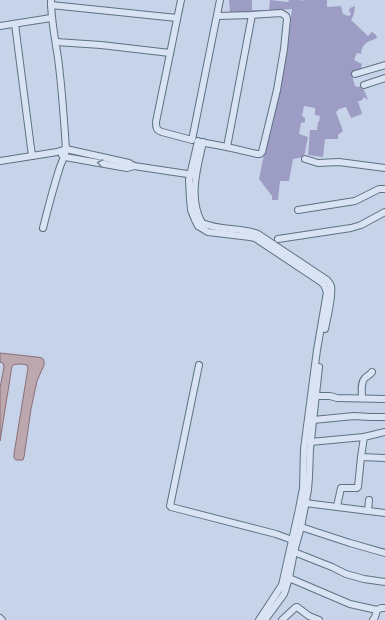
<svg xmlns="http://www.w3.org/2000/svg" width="385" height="620" font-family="Bitter,serif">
	<rect width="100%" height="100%" fill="#c6d3e8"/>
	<path fill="#9d9cc5" d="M229 0H252V10H269L270 0 288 2 289 0H301L302 1 304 0H327V7L341 6 343 14 349 16 351 14 349 11 350 8 355 6 354 14 351 20 368 36 372 32 376 35 377 38C367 42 362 43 361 54L357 53 354 60 362 64 360 72 352 75 355 86 357 87 362 86 367 97 368 100 364 97 363 99 360 101H358L362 114 351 118 346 107 339 109 336 112 343 131 338 135V139H325L323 157 308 155 310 130H317L318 122H319L320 116 315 115V108L304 106 302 116 305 118V122L301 123 299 134 308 137 304 157 293 159 289 181H280L278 200H272V196L259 179 289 34 292 9 230 13Z"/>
	<path fill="#bda7af" stroke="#8a6f78" d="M0 353 37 357 42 358 44 360V365L37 381 31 409 24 457 23 460H16L14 458V454L28 368 27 365C22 364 16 363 12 366L0 441V388L4 367 3 363 0 362Z"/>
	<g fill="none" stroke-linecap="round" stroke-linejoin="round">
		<g stroke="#5e7282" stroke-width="8">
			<g id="minor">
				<path d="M181 0 156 122C156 127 156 130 162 132L192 140 220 0"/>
				<polyline points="51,5 177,18"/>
				<polyline points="217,16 252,15 281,13 286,16 287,19 284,49 277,90 262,152 260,154 257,154 227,147"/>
				<polyline points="15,24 32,156 57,152 66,149 129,163 134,166 194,175"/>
				<polyline points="0,26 51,18"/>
				<polyline points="56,42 101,45 170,53"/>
				<polyline points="355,74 385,65"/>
				<polyline points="364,85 385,78"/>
				<polyline points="198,141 189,180 190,199 191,210 195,220 198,226 208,232 250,237 255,238 321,282 324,285 327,292 317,350 304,449 303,488 299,509 282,585 259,620"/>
				<polyline points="200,142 227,147 252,15"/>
				<path d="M203 142C197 169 188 198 202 223 220 231 240 227 258 234L327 280C329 282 330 283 331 286 333 295 327 319 325 329"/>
				<polyline points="62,155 65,157 127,168 134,166"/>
				<polyline points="305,159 318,163 339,162 385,168"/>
				<polyline points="0,161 32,156"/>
				<polyline points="298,210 355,201 379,189 385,189"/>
				<path d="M43 228C48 208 53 189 59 170 61 162 65 158 66 149 64 119 62 88 58 58 55 38 51 20 51 0"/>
				<polyline points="278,239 351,228 361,225 385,212"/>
				<polyline points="199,365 170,506 171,507 276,534 295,541"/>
				<polyline points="315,396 330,396 337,398 385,399"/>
				<path d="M362 398C362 393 360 383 365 378 367 376 370 375 372 372"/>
				<polyline points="313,420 354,416 370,417 385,417"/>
				<polyline points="310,442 364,437"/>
				<polyline points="361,457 364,437 385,432"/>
				<polyline points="305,503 385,513"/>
				<polyline points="337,506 341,488 357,488 358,487 361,457 385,458"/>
				<polyline points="368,511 369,500"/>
				<polyline points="301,527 350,543 385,553"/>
				<polyline points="294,552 332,567 346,574 364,579 385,582"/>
				<polyline points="289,578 350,604 377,610"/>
				<polyline points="0,618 2,620"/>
				<polyline points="265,620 284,594 286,588 289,578 294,552 301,527 308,490 309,477 310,449 319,367"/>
				<polyline points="282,620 296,607 297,607 309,616 319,620"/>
				<polyline points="373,620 375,617 377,610 381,608 385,608"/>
			</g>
		</g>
		<use href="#minor" stroke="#d9e3f4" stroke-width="6"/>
	</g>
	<defs><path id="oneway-chevron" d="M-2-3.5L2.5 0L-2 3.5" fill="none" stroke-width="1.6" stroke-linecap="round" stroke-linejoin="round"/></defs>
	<use stroke="#7c8894" href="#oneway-chevron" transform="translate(100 163) rotate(-170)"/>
</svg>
